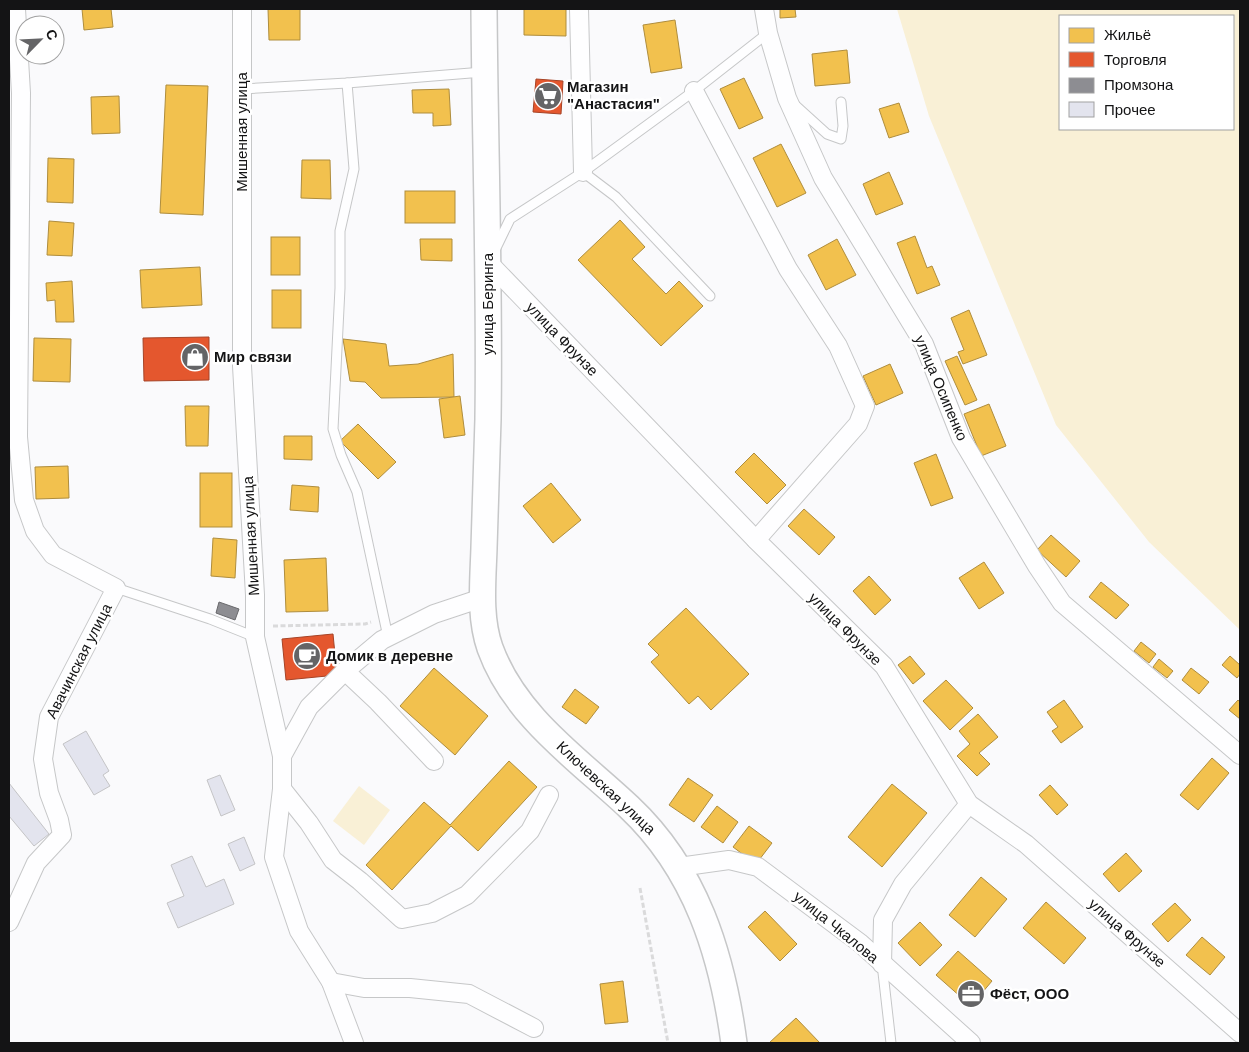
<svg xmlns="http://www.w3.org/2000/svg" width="1249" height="1052" font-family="Helvetica,sans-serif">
	<rect width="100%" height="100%" fill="#fafafc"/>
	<g fill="#f9f0d6" fill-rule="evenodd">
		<path d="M897 9H1240V630L1149 542 1056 425 929 116ZM1060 16H1233V129H1060Z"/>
		<polygon points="359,786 390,810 364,845 333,821"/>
	</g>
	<g fill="#f2c14e" stroke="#af8d3d">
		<polygon points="82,9 111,9 113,27 84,30"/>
		<polygon points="268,9 300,9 300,40 269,40"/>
		<polygon points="524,9 566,9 566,36 524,35"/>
		<polygon points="780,9 795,9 796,17 780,18"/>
		<polygon points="675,20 682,68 651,73 643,25"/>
		<polygon points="847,50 850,83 815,86 812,54"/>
		<polygon points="744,78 763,118 739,129 720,89"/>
		<polygon points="166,85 208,86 203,215 160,213"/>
		<polygon points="449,89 451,125 433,126 433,113 413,113 412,90"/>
		<polygon points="119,96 120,133 92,134 91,97"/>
		<polygon points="899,103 909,132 889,138 879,109"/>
		<polygon points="781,144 806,193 777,207 753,158"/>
		<polygon points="48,158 74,159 73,203 47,202"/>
		<polygon points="302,160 330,160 331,199 301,198"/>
		<polygon points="889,172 903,204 876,215 863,184"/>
		<rect x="405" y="191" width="50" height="32"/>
		<polygon points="620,220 645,247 632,259 666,294 679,281 703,306 661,346 578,260"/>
		<polygon points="49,221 74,223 72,256 47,255"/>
		<polygon points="915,236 927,268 932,266 940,285 917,294 897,243"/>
		<rect x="271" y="237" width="29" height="38"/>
		<polygon points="420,239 452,239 452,261 421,260"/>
		<polygon points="837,239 856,275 826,290 808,255"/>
		<polygon points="200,267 202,305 142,308 140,270"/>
		<polygon points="72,281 74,322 56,322 55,300 47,301 46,283"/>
		<rect x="272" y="290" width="29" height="38"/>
		<polygon points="969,310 987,355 963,364 958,352 964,350 951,318"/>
		<polygon points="34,338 71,339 70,382 33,381"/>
		<polygon points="343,339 386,344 389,366 418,364 453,354 454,397 381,398 365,382 350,381"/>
		<polygon points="957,356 977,400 965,405 945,361"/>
		<polygon points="890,364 903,393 876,405 863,376"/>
		<polygon points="460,396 465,435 444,438 439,399"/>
		<polygon points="989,404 1006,446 981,456 964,414"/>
		<polygon points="185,406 209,406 208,446 186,446"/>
		<polygon points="358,424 396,462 378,479 340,441"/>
		<polygon points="284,436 312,436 312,460 284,459"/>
		<polygon points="754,453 786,485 767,504 735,472"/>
		<polygon points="936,454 953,498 931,506 914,463"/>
		<polygon points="68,466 69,498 36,499 35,467"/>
		<rect x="200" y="473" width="32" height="54"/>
		<polygon points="551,483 581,520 553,543 523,506"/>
		<polygon points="292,485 319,487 318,512 290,510"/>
		<polygon points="804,509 835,537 819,555 788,526"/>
		<polygon points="1051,535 1080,561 1066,577 1037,550"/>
		<polygon points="213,538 237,540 235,578 211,576"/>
		<polygon points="326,558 328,611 286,612 284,560"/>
		<polygon points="984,562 1004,593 979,609 959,578"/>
		<polygon points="869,576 891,600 875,615 853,591"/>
		<polygon points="1101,582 1129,605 1116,619 1089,597"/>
		<polygon points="686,608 749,674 711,710 698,696 689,704 651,662 659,655 648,644"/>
		<polygon points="1141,642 1156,654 1149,663 1134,651"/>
		<polygon points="910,656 925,674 913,684 898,665"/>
		<polygon points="1230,656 1240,665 1240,674 1237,678 1222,665"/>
		<polygon points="1159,659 1173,671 1167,678 1153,667"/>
		<polygon points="434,668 488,716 455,755 400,706"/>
		<polygon points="1191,668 1209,682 1199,694 1182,680"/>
		<polygon points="946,680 973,708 950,730 923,701"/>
		<polygon points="575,689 599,707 586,724 562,707"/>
		<polygon points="1064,700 1083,727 1061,743 1052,731 1058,727 1047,712"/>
		<polygon points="1238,700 1240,702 1240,719 1229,710"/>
		<polygon points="978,714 998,737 979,753 990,764 977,776 957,756 970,744 959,731"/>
		<polygon points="1212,758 1229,773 1198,810 1180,795"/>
		<polygon points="509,761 537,787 478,851 451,826 392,890 366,865 424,802 450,825"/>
		<polygon points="688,778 713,795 694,822 669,805"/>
		<polygon points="892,784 927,813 882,867 848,837"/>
		<polygon points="1050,785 1068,805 1057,815 1039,795"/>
		<polygon points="717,806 738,822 723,843 701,827"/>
		<polygon points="749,826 772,843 756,864 733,847"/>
		<polygon points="1126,853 1142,871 1119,892 1103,874"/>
		<polygon points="981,877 1007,899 975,937 949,915"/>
		<polygon points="1046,902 1086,938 1064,964 1023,928"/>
		<polygon points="1175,903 1191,920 1168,942 1152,924"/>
		<polygon points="765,911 797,944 780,961 748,927"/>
		<polygon points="920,922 942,945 920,966 898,943"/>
		<polygon points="1202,937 1225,957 1210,975 1186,955"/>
		<polygon points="958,951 992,981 971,1006 936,975"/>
		<polygon points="623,981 628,1022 605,1024 600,984"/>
		<polygon points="796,1018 820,1043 769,1043"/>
	</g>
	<g fill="#e4572e" stroke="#a64326">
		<polygon points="536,79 563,81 561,114 533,112"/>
		<polygon points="209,337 209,380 144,381 143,338"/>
		<polygon points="333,634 337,675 286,680 282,639"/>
	</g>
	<polygon fill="#8d8d92" stroke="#69696c" points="219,602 239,609 235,620 216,613"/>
	<g fill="#e3e4ee" stroke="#c4c4c6">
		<polygon points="86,731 109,771 103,775 110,786 94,795 63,744"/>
		<polygon points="220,775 235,810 221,816 207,780"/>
		<polygon points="9,783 49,834 34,846 9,816"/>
		<polygon points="244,837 255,864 240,871 228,844"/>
		<polygon points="192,856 206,887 224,879 234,904 178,928 167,903 184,896 171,865"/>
	</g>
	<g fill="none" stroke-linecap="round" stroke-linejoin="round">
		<g stroke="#c6c7c8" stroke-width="11">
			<g id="lane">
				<polyline points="347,83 354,169 340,231 340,288 333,429 341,455 357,492 388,637"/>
				<polyline points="242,89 347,83 483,72"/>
				<polyline points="795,105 827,134 841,139 843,126 841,102"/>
				<polyline points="583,172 616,197 710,296"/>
				<polyline points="495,250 510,219 583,172 694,91 768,33"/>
				<polyline points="116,588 210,619 255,637"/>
				<polyline points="882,964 891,1043"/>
			</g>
		</g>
		<g stroke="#c6c7c8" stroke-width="20">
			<g id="street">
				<polyline points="242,9 242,366 255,595 255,637 282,756 282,789 274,857 299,931 331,982 354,1043"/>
				<polyline points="579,9 583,172"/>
				<polyline points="764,9 768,33 787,98 823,178 924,344 961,438 1037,566 1062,603 1240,755"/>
				<polyline points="694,91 788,269 838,346 865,406 858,424 756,540"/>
				<polyline points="489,263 756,540 884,666 969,804 1026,844 1240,1033"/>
				<polyline points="345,671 378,702 434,761"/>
				<polyline points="282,756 309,707 345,671 382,640 434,614 482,598"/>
				<polyline points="282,789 309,823 333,860 360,881 402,919 432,913 467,895 530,831 549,795"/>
				<polyline points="679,867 729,860 758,867 860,943 971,1043"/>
				<polyline points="9,922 36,863 62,835 59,820 49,793 43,759 49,717 116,588 53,555 35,531 24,500 18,437 21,93 16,9"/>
				<polyline points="882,964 883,920 903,884 969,804"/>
				<polyline points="331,982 364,988 410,988 469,994 534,1028"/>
			</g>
		</g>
		<g stroke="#c6c7c8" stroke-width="28">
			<path id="secondary" d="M484 9C485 145 490 282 488 419 487 462 485 505 484 548 483 581 479 617 490 648 515 717 578 759 629 807 696 870 722 954 734 1043"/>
		</g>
		<g stroke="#dadadb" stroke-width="3" stroke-dasharray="5 2.5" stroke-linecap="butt">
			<polyline points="273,626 365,624 371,622"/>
			<polyline points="640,888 668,1043"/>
		</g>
		<use href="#lane" stroke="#fefeff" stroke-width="9"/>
		<use href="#street" stroke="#fefeff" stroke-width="18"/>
		<use href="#secondary" stroke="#fefeff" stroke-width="25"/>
	</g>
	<defs>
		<g id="supermarket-disc" transform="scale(1.4375)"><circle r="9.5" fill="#646466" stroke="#fff"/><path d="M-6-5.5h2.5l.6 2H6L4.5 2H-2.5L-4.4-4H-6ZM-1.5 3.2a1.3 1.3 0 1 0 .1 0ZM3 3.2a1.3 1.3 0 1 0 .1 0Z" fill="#fff"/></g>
		<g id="shop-disc" transform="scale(1.4375)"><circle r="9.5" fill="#646466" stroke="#fff"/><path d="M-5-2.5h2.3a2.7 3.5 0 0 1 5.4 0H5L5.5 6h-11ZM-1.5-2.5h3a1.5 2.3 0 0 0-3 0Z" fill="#fff"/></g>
		<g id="cafe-disc" transform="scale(1.4375)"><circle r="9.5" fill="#646466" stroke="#fff"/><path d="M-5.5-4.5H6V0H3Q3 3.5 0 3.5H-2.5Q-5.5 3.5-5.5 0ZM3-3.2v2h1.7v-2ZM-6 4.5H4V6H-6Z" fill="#fff"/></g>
		<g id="office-disc" transform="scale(1.4375)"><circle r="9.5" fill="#646466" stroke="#fff"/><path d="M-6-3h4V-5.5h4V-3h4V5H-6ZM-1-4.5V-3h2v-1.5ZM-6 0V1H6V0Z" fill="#fff"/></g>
	</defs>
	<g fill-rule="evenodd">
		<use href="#supermarket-disc" x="548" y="96"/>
		<use href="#shop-disc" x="195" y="357"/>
		<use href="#cafe-disc" x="307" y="656"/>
		<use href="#office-disc" x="971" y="994"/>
	</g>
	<g text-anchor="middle" stroke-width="5" stroke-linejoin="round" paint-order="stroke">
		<g font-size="15" font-weight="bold" fill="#141415" stroke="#fff" text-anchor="start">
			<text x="567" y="92">Магазин<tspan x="567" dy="17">"Анастасия"</tspan></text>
			<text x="214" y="362">Мир связи</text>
			<text x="326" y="661">Домик в деревне</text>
			<text x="990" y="999">Фёст, ООО</text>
		</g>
		<g font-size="15" fill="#141415" stroke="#fff">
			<text transform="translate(242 132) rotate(-90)" y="5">Мишенная улица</text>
			<text transform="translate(488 304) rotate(-90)" y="5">улица Беринга</text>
			<text transform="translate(562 339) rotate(46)" y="5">улица Фрунзе</text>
			<text transform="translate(941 388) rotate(67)" y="5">улица Осипенко</text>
			<text transform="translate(251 536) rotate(-93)" y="5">Мишенная улица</text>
			<text transform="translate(845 629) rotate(45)" y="5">улица Фрунзе</text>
			<text transform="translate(79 661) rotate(-63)" y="5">Авачинская улица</text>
			<text transform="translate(606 788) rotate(43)" y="5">Ключевская улица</text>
			<text transform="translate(836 927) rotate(39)" y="5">улица Чкалова</text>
			<text transform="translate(1127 933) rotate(41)" y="5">улица Фрунзе</text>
		</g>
	</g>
	<rect width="1249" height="1052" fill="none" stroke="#141415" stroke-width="20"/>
	<rect x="1059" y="15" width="175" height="115" fill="#ffffff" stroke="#a1a1a1"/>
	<rect x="1069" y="28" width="25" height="15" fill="#f2c14e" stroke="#a1a1a1"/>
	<text x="1104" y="40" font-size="15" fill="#141415">Жильё</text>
	<rect x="1069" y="52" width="25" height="15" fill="#e4572e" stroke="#a1a1a1"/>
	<text x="1104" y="65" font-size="15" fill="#141415">Торговля</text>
	<rect x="1069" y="78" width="25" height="15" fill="#8d8d92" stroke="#a1a1a1"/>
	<text x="1104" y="90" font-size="15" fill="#141415">Промзона</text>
	<rect x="1069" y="102" width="25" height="15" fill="#e3e4ee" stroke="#a1a1a1"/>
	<text x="1104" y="115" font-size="15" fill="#141415">Прочее</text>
	<g transform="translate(40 40) rotate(66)"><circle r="24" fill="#ffffff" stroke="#a1a1a1"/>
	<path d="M0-4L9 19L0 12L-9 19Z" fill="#646466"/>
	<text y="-8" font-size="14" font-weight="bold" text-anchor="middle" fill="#141415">С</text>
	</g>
</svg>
